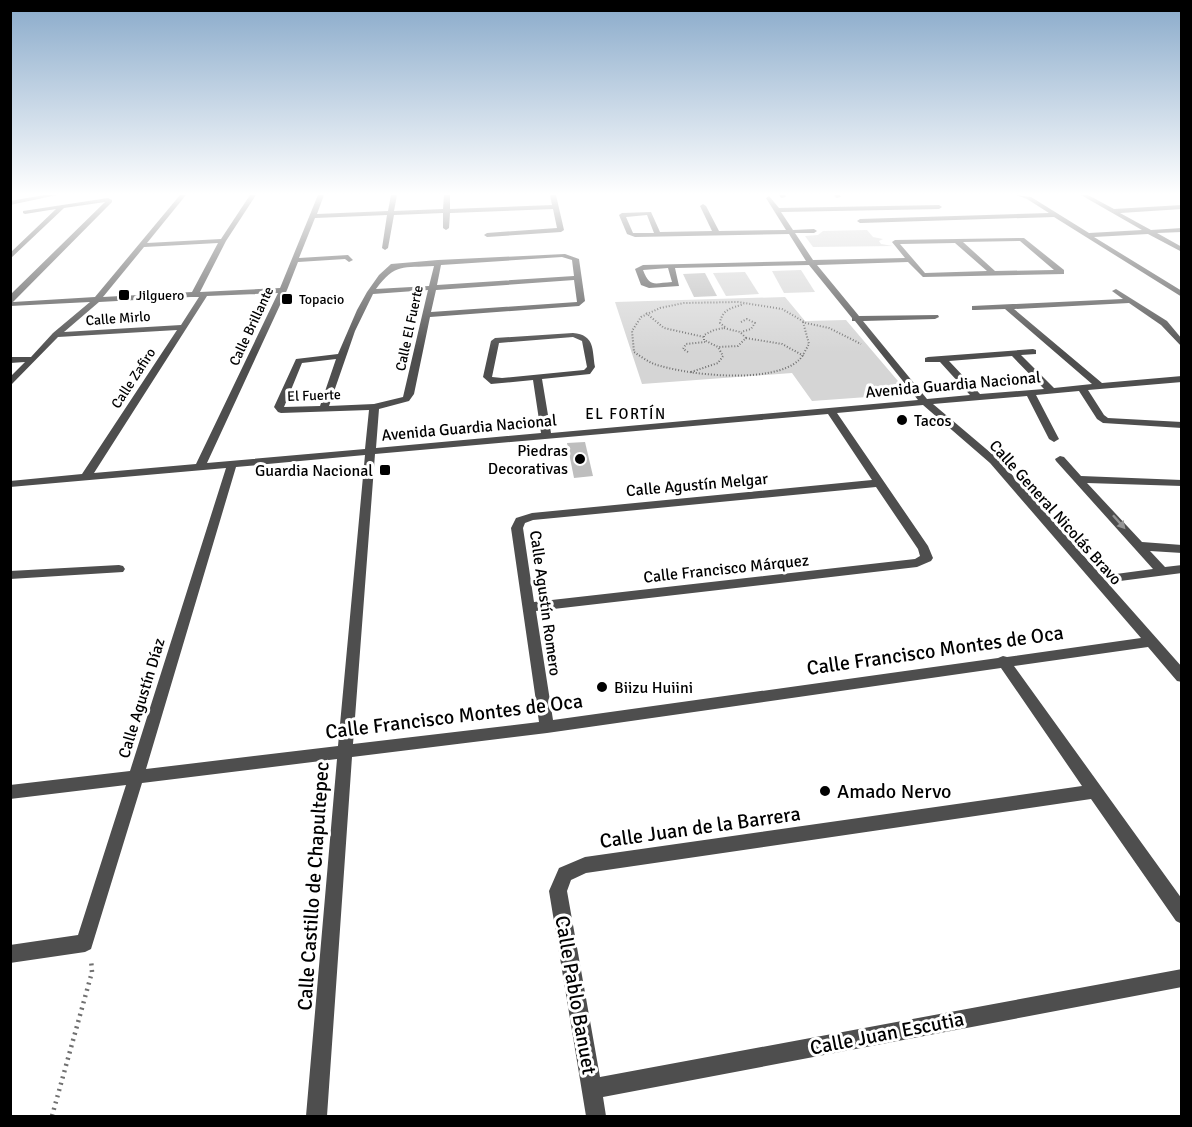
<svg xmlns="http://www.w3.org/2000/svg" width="1192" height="1127" font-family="Signika,sans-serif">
	<rect width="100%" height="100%" fill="#fff"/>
	<g fill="#d5d5d5">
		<polygon points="867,230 873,237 883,239 879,241 881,244 893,246 813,247 805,236 818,235 823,231"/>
		<polygon points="801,270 815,292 784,293 772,271"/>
		<polygon points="745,272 759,294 726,296 713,273"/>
		<polygon points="785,297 805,321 846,320 909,394 812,401 792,373 642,384 615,302"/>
	</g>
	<g fill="#bebebe">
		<polygon points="705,273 717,296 694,297 683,274"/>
		<polygon points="585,442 593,476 574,478 567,443"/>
	</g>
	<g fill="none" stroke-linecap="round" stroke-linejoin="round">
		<g stroke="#707070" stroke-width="2" stroke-dasharray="1 2" stroke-linecap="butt">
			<polyline points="646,313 664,328 704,337"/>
			<polyline points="741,322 747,319 755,323 751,329 741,332"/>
			<path d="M803 322 809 344C806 349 803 356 799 360 772 385 686 375 654 364 647 361 640 356 634 352L632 331 641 317 660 308 684 303 738 302 782 309 806 323 829 328 861 344"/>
			<path d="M725 327 720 323C722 309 732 308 744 304"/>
			<polygon points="724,328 740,332 746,338 738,346 718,347 704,340 704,335 714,330"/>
			<polyline points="746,338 782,344 804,356"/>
			<polyline points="688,352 683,349 686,344 705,342"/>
			<polyline points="691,372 718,363 723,356 718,347"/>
		</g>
		<polyline stroke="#707070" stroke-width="4.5" stroke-dasharray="2 4.5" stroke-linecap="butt" points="52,1116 92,972 91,959"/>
		<g fill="#4e4e4e" fill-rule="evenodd">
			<polygon points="44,195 57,195 10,205 10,201"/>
			<path d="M180 195H186L147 243 221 239 250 195H256L226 241 200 292 280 288 318 195H324L317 214 388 211 391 195H397L394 211 443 209 444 195H450V209L552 205 550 195H556L564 230 561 232 487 237 484 235 487 233 557 228 553 209 450 213 449 228 446 230 443 228V213L394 215 388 248 385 250 382 248 387 215 315 218 299 258 348 255 353 260 349 262 345 259 298 262 287 290 207 463 365 449 369 410 281 413 278 412 274 407 296 359 338 354 357 310 367 292 379 275 391 264 438 260 565 254 579 259 585 301 579 306 430 317 414 394 409 401 379 409 376 448 541 433 533 380 491 384 483 377 491 341 495 338 573 333C595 335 592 349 595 367L590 374 542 379 551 433 918 400 855 321H852V318L809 265 675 268 679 286 649 288 641 285 635 269 643 265 806 261 789 234 635 237 627 234 619 215 622 213 651 212 660 232 712 231 700 206 703 204 706 206 719 231 786 230 766 198 769 196 779 208 939 205 942 207 939 209 781 212 793 230 814 229 817 231 814 233H795L813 260 905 258 892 242 895 240 1024 238 1064 270V274L923 277 908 262 817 265 859 316 938 315 939 317 935 319 863 321 927 399 970 395 940 362H925V358L928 357 1033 349 1036 350V354L1021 355 1054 388 1092 384 1005 309 975 310H972V306L1123 299 1112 291 1116 289 1167 321 1182 339V347L1161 325 1129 303 1014 309 1102 383 1182 376V382L1088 390 1104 415 1108 418 1182 422V428L1103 423 1097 419 1079 391 1036 395 1059 439 1054 442 1049 439 1027 396 933 404 998 459 1182 667V682L1177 681 1148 647 1014 666 1182 899V924L1176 921 1091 799 586 873 571 880 567 891 600 1077 1182 969V987L603 1097 606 1116H586L549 891 559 868 585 857 1082 786 1001 668 547 733 352 757 327 1116H306L337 759 142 783 91 949 85 952 10 963V945L78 935 126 785 10 799V785L130 771 226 468 10 487V481L82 474 177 330 58 337 10 386V377L25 362 10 363V357H31L53 333 90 302 10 306V295L105 202 64 208 10 259V253L56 209 25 214 23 213V211L108 198 112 200V202L13 302 95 297ZM647 215 654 233H633L626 217ZM1020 241 1054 270 995 271 963 242ZM218 243 192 292 103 297 144 247ZM955 243 987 271 925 273 900 244ZM562 257 572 260 574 276 437 285 441 265ZM434 266 429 286 376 289C395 263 403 268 434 266ZM668 268 672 282C654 283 650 288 643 270ZM574 280 577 302 431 312 436 290ZM428 290 403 397 374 404 329 406 355 331 373 294ZM278 293 196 464 94 473 207 296ZM191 297H199L181 325 64 332 99 302ZM573 337 582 341 587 367 584 370 502 378 492 377 499 343ZM1012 356 1044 389 980 394 949 361ZM336 359 320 406 284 407 302 363ZM923 405 990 463 1141 638 1007 657 1003 656 998 658 553 720 536 611 917 567 931 561 933 558 928 546 837 413ZM828 414 872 480 532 513 516 518 511 528 539 722 353 744 375 454ZM365 455 338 746 146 769 236 467ZM876 487 918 549 920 556 915 559 534 602 523 528 525 523 533 520Z"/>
			<polygon points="779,195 785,195 786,197 781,198"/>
			<polygon points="834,195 840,195 841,197 836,198"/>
			<polygon points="1016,195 1031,197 1089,233 1142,230 1081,195 1088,195 1114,209 1182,205 1182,209 1120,213 1151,230 1182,228 1182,232 1157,233 1182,247 1182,252 1148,234 1094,237 1182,291 1182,297 1054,217 860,223 857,221 860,219 1049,213 1027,199"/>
			<polygon points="1060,456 1064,457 1081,476 1182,480 1182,486 1087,483 1142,542 1182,545 1182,553 1150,551 1165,567 1182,565 1182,573 1120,581 1116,580 1114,577 1116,574 1153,569 1056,461 1055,459"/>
			<polygon points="119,565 123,566 125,569 123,572 10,579 10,571"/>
		</g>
	</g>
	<defs><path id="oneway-solid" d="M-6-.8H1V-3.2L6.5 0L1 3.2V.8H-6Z" transform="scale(1.5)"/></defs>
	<use fill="#959595" href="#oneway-solid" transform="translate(1119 522) rotate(48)"/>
	<linearGradient id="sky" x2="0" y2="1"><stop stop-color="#89aaca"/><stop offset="0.55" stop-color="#fff"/><stop offset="1" stop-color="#fff" stop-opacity="0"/></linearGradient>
	<rect width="1192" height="353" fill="url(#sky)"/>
	<g fill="#000" stroke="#fff" stroke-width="2">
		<rect x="118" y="289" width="12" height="12" rx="3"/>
		<rect x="281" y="293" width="12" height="12" rx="3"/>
		<circle cx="902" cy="420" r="6"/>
		<circle cx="580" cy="459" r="6"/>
		<rect x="379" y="464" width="12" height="12" rx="3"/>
		<circle cx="602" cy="687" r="6"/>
		<circle cx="825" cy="791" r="6"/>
	</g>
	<g text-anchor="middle" stroke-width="6" stroke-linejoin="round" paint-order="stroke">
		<g font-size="14" fill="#000" stroke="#fff" text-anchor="start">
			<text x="136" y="300">Jilguero</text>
			<text x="299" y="304">Topacio</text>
		</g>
		<g font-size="14" fill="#000" stroke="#fff">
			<text transform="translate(118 318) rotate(-4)" y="5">Calle Mirlo</text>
			<text transform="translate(251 326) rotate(-65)" y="5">Calle Brillante</text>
			<text transform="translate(409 328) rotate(-78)" y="5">Calle El Fuerte</text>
			<text transform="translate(133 378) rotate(-57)" y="5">Calle Zafiro</text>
			<text transform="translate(314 395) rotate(-2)" y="5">El Fuerte</text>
		</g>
		<g font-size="15" letter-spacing="1.5" fill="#000" stroke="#fff">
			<text x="626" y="419">EL FORTÍN</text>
		</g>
		<g font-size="16" fill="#000" stroke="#fff">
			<text transform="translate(953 384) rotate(-5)" y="6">Avenida Guardia Nacional</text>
			<text transform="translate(469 427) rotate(-5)" y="6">Avenida Guardia Nacional</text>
			<text transform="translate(697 484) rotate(-5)" y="6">Calle Agustín Melgar</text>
			<text transform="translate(1056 512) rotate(48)" y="6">Calle General Nicolás Bravo</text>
			<text transform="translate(726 568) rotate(-6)" y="6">Calle Francisco Márquez</text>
			<text transform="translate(546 603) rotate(82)" y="6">Calle Agustín Romero</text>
			<text transform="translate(141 698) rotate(-73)" y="6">Calle Agustín Díaz</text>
		</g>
		<g font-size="16" fill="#000" stroke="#fff" text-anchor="start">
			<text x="914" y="426">Tacos</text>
			<text x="568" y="456" text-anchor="end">Piedras<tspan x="568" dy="18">Decorativas</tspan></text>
			<text x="373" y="476" text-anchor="end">Guardia Nacional</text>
			<text x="614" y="693">Biizu Huiini</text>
		</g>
		<g font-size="20" fill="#000" stroke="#fff">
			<text transform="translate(935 650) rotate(-8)" y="7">Calle Francisco Montes de Oca</text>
			<text transform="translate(454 716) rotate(-7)" y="7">Calle Francisco Montes de Oca</text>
			<text transform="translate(700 827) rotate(-8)" y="7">Calle Juan de la Barrera</text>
			<text transform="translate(313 886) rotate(-86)" y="7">Calle Castillo de Chapultepec</text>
			<text transform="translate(576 995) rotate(80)" y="7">Calle Pablo Banuet</text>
			<text transform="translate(887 1033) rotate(-11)" y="7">Calle Juan Escutia</text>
		</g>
		<g font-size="20" fill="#000" stroke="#fff" text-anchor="start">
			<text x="837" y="798">Amado Nervo</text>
		</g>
	</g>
	<rect width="1192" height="1127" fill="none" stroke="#000000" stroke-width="24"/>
</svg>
